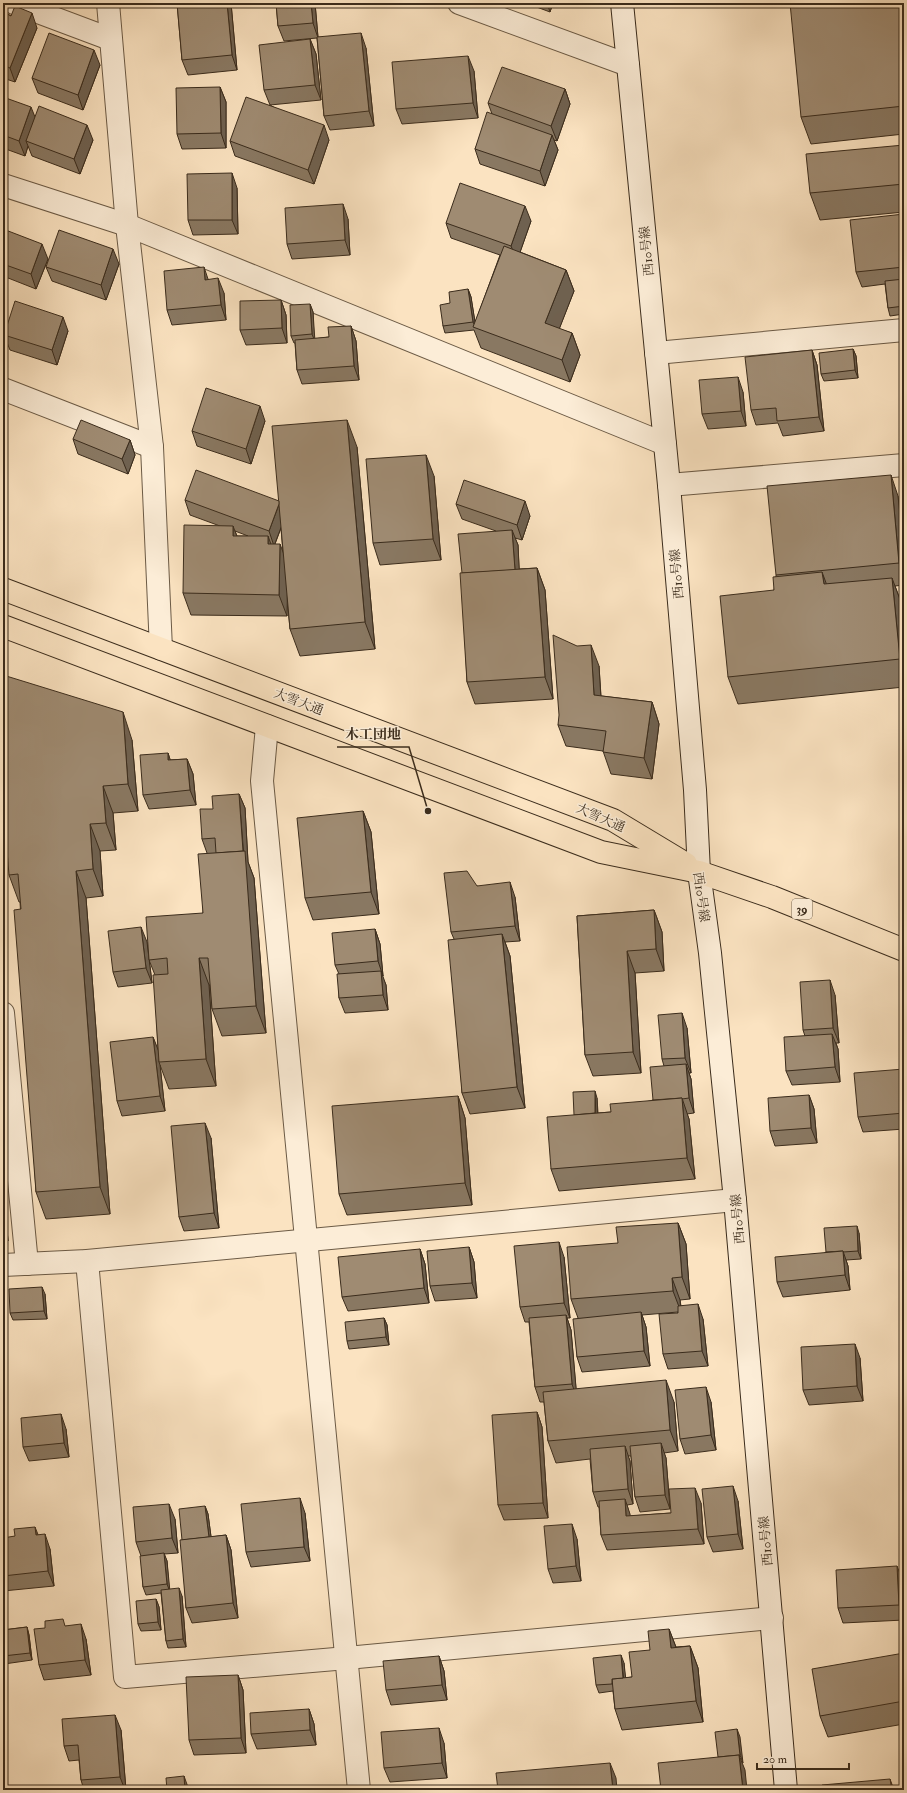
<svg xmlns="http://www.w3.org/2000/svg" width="907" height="1793" font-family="'IM FELL Double Pica','Noto Serif JP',serif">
	<rect width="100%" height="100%" fill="#fbe3c1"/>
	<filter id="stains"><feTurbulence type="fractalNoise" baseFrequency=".005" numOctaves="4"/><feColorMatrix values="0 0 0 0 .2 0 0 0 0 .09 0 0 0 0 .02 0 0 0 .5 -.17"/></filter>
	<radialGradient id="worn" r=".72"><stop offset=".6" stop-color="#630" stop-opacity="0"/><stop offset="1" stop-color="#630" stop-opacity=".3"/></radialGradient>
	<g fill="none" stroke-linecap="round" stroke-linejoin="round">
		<g stroke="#6b5a45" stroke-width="24">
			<g id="street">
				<polyline points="14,3 110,39"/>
				<polyline points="108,3 127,225 152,447 161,649"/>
				<polyline points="459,3 628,65"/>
				<polyline points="3,185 127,225 665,444"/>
				<polyline points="656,353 904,330"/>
				<polyline points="3,389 152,447"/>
				<polyline points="669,485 904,465"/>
				<polyline points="267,726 262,781 359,1790"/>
				<polyline points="3,1013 27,1264"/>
				<polyline points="87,1261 125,1677 347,1658 772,1618"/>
				<polyline points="3,1265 87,1261 735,1200"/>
			</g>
		</g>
		<g stroke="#3b2c1c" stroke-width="24">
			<polyline id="secondary" points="622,3 669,485 695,790 699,872 710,953 735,1200 786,1790"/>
		</g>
		<g stroke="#3b2c1c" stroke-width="24">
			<g id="highway">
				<polyline points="3,589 613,820 686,864"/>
				<polyline points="3,626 601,852 699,872 772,897 904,950"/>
			</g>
		</g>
		<use href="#street" stroke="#fcedd7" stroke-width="22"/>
		<use href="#secondary" stroke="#fcedd7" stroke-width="22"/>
		<use href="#highway" stroke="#fbe3c1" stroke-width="22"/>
	</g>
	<g fill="#897862" stroke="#3b2c1c" fill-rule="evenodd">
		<polygon points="177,3 231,3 237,70 188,75 182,60"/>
		<polygon points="276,3 315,3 318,37 366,48 374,126 330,130 324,116 317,38 284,41 278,26"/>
		<polygon points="526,3 553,3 550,12"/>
		<polygon points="904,3 904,134 811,144 801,117"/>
		<polygon points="3,12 37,28 15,82 3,78"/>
		<polygon points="310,39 316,54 321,100 270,105 329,140 314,184 235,156 230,141 270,105 264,90"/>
		<polygon points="100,65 83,110 38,93 32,78"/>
		<polygon points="474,71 478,118 402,124 396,109"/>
		<polygon points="220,87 226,102 226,148 182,149 177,134"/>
		<polygon points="565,89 570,104 557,141 554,140 558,150 545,186 480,164 475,149 492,114 488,103"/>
		<polygon points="3,97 35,118 93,140 80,174 32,156 28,146 25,156 3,148"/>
		<polygon points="904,145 904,212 820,220 810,193"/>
		<polygon points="237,188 238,234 193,235 188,220"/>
		<polygon points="904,214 904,314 890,316 888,308 885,284 862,287 856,272"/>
		<polygon points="348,219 350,255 292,259 287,244"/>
		<polygon points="531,221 520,252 566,270 574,291 559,329 572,333 580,355 570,382 481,348 474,330 445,333 443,326 450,303 468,289 471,297 475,323 500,255 451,238 446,223"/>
		<polygon points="3,229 48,259 36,289 3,276"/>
		<polygon points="119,264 106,300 52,281 46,267"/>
		<polygon points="208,279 224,293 226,320 172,325 167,310"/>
		<polygon points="281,300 286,315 287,343 246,345 240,330"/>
		<polygon points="310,304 313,312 314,339 329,337 351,326 356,341 359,380 302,384 297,370 295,343 294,343 291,336"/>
		<polygon points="68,331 57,365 10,350 4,335"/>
		<polygon points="853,349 856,356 858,378 824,381 821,374"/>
		<polygon points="812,350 817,365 824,431 783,436 778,423 756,425 751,410"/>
		<polygon points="743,392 746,426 708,429 702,414"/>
		<polygon points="265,421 251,464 197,446 192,431"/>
		<polygon points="73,439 130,440 135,455 128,474 78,454"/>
		<path d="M357 447 375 649 300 656 290 629 287 598V616L191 615 183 593 220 526 190 515 185 500 279 501ZM281 528 283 553 275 544ZM235 531 248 536H237Z"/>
		<polygon points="434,476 441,560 380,565 373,543"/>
		<polygon points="898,496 904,553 904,585 895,586 902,605 904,626 904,687 738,704 728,677 774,590 776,576 776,575"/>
		<polygon points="456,504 530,516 522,540 515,538 518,545 519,569 537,568 545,590 553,699 475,704 467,682 462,573 496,531 462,519"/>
		<polygon points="599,666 601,696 652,702 659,724 652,779 611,774 603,751 566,746 558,725"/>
		<polygon points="132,740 138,811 113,813 116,850 100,851 103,896 86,898 110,1214 46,1219 36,1192 20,902 19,902 9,875"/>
		<polygon points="168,753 170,760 187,759 193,774 196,805 149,809 143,795"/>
		<polygon points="239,794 245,808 248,862 254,878 266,1033 222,1036 212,1009 210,985 209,985 216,1086 169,1089 160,1065 165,1111 122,1116 117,1101 153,1037 158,1051 155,975 149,960 203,913 207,853 202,839 213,809"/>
		<polygon points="363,811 371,832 379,914 313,920 305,898"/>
		<polygon points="477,886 515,897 520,941 505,942 510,956 525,1108 470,1114 462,1093 454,939 451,932"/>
		<polygon points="654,910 662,932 664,971 635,973 641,1073 593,1076 585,1055 577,916"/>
		<polygon points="375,929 380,944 383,976 382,976 386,985 388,1010 345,1013 339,998 339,974 335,965"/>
		<polygon points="147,942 152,983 118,987 113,972"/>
		<polygon points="835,995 839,1043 836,1043 838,1049 840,1082 792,1085 786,1071 805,1036 803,1030"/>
		<polygon points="687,1028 691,1073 689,1073 691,1079 694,1113 687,1114 689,1119 695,1179 559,1191 551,1169 574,1115 597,1098 598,1113 611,1112 653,1100 664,1066 662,1059"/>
		<polygon points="904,1069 904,1129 863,1132 858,1117"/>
		<polygon points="809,1095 814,1109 817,1143 775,1146 770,1131"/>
		<polygon points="458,1096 465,1118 472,1205 347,1215 339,1194"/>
		<polygon points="211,1138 219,1228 184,1231 179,1217"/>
		<polygon points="3,1183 8,1241 3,1242"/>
		<polygon points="678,1223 686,1244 690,1299 680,1300 681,1306 703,1319 708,1366 668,1369 663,1354 678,1312 642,1315 646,1327 650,1366 582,1372 577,1357 578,1318 571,1299 618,1243"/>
		<polygon points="859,1233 861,1259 846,1260 848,1266 850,1290 783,1297 777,1282 826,1252"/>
		<polygon points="469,1247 474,1262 477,1298 435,1301 430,1286"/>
		<polygon points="420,1249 425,1264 429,1303 348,1311 342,1297"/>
		<polygon points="564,1257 570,1318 567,1318 571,1330 576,1389 674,1402 678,1451 664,1453 666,1458 670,1509 640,1512 635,1497 631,1456 628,1456 630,1461 633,1504 627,1505 630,1516 671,1513 701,1503 704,1544 607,1550 601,1535 599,1507 598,1507 593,1492 590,1459 556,1463 548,1441 544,1402 540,1402 535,1387 529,1322 525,1322 520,1307"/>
		<polygon points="45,1294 47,1319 13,1320 10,1313"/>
		<polygon points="384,1318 387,1325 389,1345 349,1349 347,1341"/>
		<polygon points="860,1358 863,1401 809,1405 803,1390"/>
		<polygon points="711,1402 716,1450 685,1454 680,1439"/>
		<polygon points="537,1412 542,1427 548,1518 504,1520 498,1505"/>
		<polygon points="66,1429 69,1457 29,1461 23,1447"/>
		<polygon points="738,1501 743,1549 713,1552 707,1537"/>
		<polygon points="205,1506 208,1514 211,1537 226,1535 231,1550 238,1618 192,1623 186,1608 182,1540"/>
		<polygon points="305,1513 310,1561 251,1567 246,1552"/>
		<polygon points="175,1519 178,1553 164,1554 167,1561 169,1589 182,1596 186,1647 168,1648 166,1641 161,1593 146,1595 143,1587 141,1556 136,1542"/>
		<polygon points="38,1535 50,1549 54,1586 3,1591 3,1538"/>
		<polygon points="577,1539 581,1581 553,1583 548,1569"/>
		<polygon points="903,1581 904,1620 843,1623 838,1608"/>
		<polygon points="156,1599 159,1607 161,1630 141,1631 138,1624"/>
		<polygon points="66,1626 86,1639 91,1675 44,1680 39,1665"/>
		<polygon points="27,1627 29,1635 32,1660 4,1664 3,1661 3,1630"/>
		<polygon points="669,1629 676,1647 690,1646 698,1668 703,1722 622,1730 615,1709 613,1691 599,1693 596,1685 624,1663 625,1678 632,1677 650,1650"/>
		<polygon points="904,1653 904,1724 828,1737 820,1716"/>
		<polygon points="439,1656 444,1671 447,1700 391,1705 386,1690"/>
		<polygon points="238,1675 243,1690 246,1753 194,1755 189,1740"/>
		<polygon points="309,1709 314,1724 316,1745 257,1749 251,1734"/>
		<polygon points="121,1730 126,1790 84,1790 81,1780 79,1760 69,1761 64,1746"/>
		<polygon points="444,1743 447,1778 390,1782 384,1768"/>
	</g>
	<g fill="#6f6150" stroke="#3b2c1c">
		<polygon points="227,3 231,3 237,70 232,55"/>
		<polygon points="311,3 315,3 318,38 313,23"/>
		<polygon points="547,3 553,3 550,12"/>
		<polygon points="32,13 37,28 15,82 10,68"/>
		<polygon points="361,33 366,48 374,126 369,111"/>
		<polygon points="310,39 316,54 321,100 315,85"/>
		<polygon points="94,50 100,65 83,110 78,95"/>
		<polygon points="468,56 474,71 478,118 473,103"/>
		<polygon points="220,87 226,102 226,148 221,133"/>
		<polygon points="565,89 570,104 557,141 551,126"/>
		<polygon points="31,107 37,122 26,141 28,146 25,156 19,141"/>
		<polygon points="87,125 93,140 80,174 74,159"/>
		<polygon points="324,125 329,140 314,184 308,170"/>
		<polygon points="552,135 558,150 545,186 540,171"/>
		<polygon points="232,173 237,188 238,234 232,220"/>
		<polygon points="343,204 348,219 350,255 345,240"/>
		<polygon points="525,206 531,221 517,261 511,246"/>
		<polygon points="42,244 48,259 36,289 31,274"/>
		<polygon points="113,249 119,264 106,300 101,285"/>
		<polygon points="204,267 209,282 205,280"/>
		<polygon points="566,270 574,291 553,345 545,323"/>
		<polygon points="218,278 224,293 226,320 221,305"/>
		<polygon points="468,289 471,297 476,328 473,322"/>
		<polygon points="281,300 286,315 287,343 282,328"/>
		<polygon points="310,304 313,312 315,342 312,334"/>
		<polygon points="63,317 68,331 57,365 52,350"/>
		<polygon points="351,326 356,341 359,380 354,366"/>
		<polygon points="572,333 580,355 570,382 562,360"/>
		<polygon points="853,349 856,356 858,378 855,370"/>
		<polygon points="812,350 817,365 824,431 819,417"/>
		<polygon points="738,377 743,392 746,426 741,411"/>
		<polygon points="3,397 5,402 3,408"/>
		<polygon points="260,406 265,421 251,464 246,449"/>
		<polygon points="347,420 357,447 375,649 365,622"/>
		<polygon points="130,440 135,455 128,474 122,459"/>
		<polygon points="426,455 434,476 441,560 433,539"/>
		<polygon points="891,475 898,496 904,553 904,576 899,563"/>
		<polygon points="525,501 530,516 522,540 517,525"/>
		<polygon points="280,502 285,517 274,546 269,531"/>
		<polygon points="233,526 241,547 233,536"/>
		<polygon points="512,530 518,545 520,585 515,570"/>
		<polygon points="268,536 276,558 268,544"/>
		<polygon points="280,544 288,565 287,616 279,595"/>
		<polygon points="537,568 545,590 553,699 545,677"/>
		<polygon points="822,572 832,599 824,584"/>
		<polygon points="892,578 902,605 904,626 904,669 900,659"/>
		<polygon points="591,645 599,666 602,716 594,695"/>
		<polygon points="652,702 659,724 652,779 644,758"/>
		<polygon points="123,712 132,740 138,811 128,784"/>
		<polygon points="168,753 173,768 168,760"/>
		<polygon points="187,759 193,774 196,805 190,790"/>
		<polygon points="103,786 113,813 116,850 106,823"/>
		<polygon points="239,794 245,808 248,862 254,878 266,1033 256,1006 244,858"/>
		<polygon points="363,811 371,832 379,914 371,892"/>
		<polygon points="90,824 100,851 103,896 93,869"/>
		<polygon points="76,871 86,898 110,1214 100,1187"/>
		<polygon points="510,882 515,897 520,941 515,926"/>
		<polygon points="654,910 662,932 664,971 656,949"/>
		<polygon points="141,927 147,942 152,983 146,968"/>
		<polygon points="375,929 380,944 383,976 378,961"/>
		<polygon points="502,934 510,956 525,1108 517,1087"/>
		<polygon points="627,951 635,973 641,1073 633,1052"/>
		<polygon points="199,958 209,985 216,1086 206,1059"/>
		<polygon points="381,971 386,985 388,1010 383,995"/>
		<polygon points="830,980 835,995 839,1043 833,1028"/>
		<polygon points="682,1013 687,1028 691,1073 685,1058"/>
		<polygon points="832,1034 838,1049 840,1082 835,1067"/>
		<polygon points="153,1037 159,1052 159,1062 160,1065 165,1111 160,1096"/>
		<polygon points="686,1064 691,1079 694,1113 689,1098"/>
		<polygon points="595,1091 597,1098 598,1128 596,1120"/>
		<polygon points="809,1095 814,1109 817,1143 811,1128"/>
		<polygon points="458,1096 465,1118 472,1205 465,1183"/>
		<polygon points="682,1098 689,1119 695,1179 687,1158"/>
		<polygon points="205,1123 211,1138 219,1228 214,1213"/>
		<polygon points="3,1183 8,1241 3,1227"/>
		<polygon points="678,1223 686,1244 690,1299 682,1277"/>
		<polygon points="857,1226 859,1233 861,1259 858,1251"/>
		<polygon points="559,1242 564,1257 570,1318 564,1303"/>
		<polygon points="469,1247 474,1262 477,1298 472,1283"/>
		<polygon points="420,1249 425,1264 429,1303 424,1288"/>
		<polygon points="843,1251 848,1266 850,1290 845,1275"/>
		<polygon points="672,1278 680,1300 681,1312 673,1291"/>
		<polygon points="42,1287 45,1294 47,1319 44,1311"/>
		<polygon points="698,1304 703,1319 708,1366 702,1351"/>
		<polygon points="641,1312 646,1327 650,1366 644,1351"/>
		<polygon points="566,1315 571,1330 577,1399 572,1384"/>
		<polygon points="384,1318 387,1325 389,1345 386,1337"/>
		<polygon points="855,1344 860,1358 863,1401 857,1386"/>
		<polygon points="666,1380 674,1402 678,1451 670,1430"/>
		<polygon points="706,1387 711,1402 716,1450 711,1435"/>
		<polygon points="537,1412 542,1427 548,1518 543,1503"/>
		<polygon points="61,1414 66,1429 69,1457 64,1443"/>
		<polygon points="661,1443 666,1458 670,1509 665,1495"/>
		<polygon points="625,1446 630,1461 633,1504 628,1489"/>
		<polygon points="733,1486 738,1501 743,1549 738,1534"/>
		<polygon points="695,1488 701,1503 704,1544 698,1529"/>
		<polygon points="300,1498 305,1513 310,1561 304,1547"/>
		<polygon points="625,1499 630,1514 631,1531 626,1516"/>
		<polygon points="169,1504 175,1519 178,1553 172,1538"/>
		<polygon points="205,1506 208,1514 212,1544 209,1537"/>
		<polygon points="572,1524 577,1539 581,1581 576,1566"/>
		<polygon points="35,1527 41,1542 36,1535"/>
		<polygon points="45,1534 50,1549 54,1586 48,1571"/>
		<polygon points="226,1535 231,1550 238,1618 233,1603"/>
		<polygon points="164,1553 167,1561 170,1592 167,1584"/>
		<polygon points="897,1566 903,1581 904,1619 899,1605"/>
		<polygon points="179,1588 182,1596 186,1647 183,1639"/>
		<polygon points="156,1599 159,1607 161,1630 158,1622"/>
		<polygon points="81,1624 86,1639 91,1675 85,1660"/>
		<polygon points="27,1627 29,1635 32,1660 30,1653"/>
		<polygon points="669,1629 677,1650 671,1648"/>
		<polygon points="690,1646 698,1668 703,1722 696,1701"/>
		<polygon points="621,1655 624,1663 627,1690 624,1682"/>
		<polygon points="439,1656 444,1671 447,1700 442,1685"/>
		<polygon points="238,1675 243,1690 246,1753 241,1738"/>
		<polygon points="309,1709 314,1724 316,1745 310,1730"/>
		<polygon points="115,1715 121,1730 126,1790 125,1790 120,1777"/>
		<polygon points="439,1728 444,1743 447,1778 442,1763"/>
		<polygon points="737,1729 740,1737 743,1763 740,1755"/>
		<polygon points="739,1755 745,1770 747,1790 743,1790"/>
		<polygon points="610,1763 616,1778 617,1790 613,1790"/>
		<polygon points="184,1776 189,1790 185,1790"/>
		<polygon points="890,1779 894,1790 892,1790"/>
	</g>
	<g fill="#9f8b72" stroke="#3b2c1c">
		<polygon points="177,3 227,3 232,55 182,60"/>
		<polygon points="276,3 311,3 313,23 278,26"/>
		<polygon points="790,3 904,3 904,106 801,117"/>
		<polygon points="15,6 32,13 10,68 3,65 3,12 11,16"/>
		<polygon points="49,33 94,50 78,95 32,78"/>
		<polygon points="361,33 369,111 324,116 317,37"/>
		<polygon points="310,39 315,85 264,90 259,45"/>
		<polygon points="468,56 473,103 396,109 392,62"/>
		<polygon points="502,67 565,89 551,126 488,103"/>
		<polygon points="220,87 221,133 177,134 176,88"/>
		<polygon points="3,97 31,107 19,141 3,135"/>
		<polygon points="246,97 324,125 308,170 230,141"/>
		<polygon points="39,106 87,125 74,159 26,141"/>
		<polygon points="487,112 552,135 540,171 475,149"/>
		<polygon points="904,145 904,184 810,193 806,154"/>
		<polygon points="232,173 232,220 188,220 187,174"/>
		<polygon points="460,183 525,206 511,246 446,223"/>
		<polygon points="343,204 345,240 287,244 285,208"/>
		<polygon points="904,214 904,267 856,272 850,220"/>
		<polygon points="3,229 42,244 31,274 3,264"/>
		<polygon points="59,230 113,249 101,285 46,267"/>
		<polygon points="504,246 566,270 545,323 572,333 562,360 473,327"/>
		<polygon points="204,267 205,280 218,278 221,305 167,310 164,271"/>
		<polygon points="904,279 904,306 888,308 885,281"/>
		<polygon points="468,289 473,322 443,326 440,305 450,303 449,292"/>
		<polygon points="281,300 282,328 240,330 240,301"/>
		<polygon points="15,301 63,317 52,350 4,335"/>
		<polygon points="310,304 312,334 291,336 290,305"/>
		<polygon points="351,326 354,366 297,370 295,340 329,337 328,327"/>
		<polygon points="853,349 855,370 821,374 819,353"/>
		<polygon points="812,350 819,417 777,421 776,408 751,410 745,357"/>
		<polygon points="738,377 741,411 702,414 699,380"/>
		<polygon points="206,388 260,406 246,449 192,431"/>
		<polygon points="81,420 130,440 122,459 73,439"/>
		<polygon points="347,420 365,622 290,629 272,426"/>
		<polygon points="426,455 433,539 373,543 366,459"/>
		<polygon points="196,470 279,501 279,504 269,531 185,500"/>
		<polygon points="891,475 899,563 776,575 767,486"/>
		<polygon points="464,480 525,501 517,525 456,504"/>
		<polygon points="184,525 233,526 233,536 268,536 268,544 280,544 279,595 183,593"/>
		<polygon points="512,530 515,570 462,573 458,534"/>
		<polygon points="537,568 545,677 467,682 460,573"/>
		<polygon points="822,572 824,584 892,578 900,659 728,677 720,596 774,590 773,577"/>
		<polygon points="902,585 904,585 904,608"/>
		<polygon points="553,635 577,646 591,645 594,695 652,702 644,758 603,752 606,731 558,725 559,715"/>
		<polygon points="3,675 123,712 128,784 103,786 106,823 90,824 93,869 76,871 100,1187 36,1192 14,910 21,909 18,874 9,875 3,801"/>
		<polygon points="168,753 168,760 187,759 190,790 143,795 140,755"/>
		<polygon points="239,794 243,851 216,853 215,838 202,839 200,809 213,809 212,796"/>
		<polygon points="363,811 371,892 305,898 297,818"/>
		<polygon points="245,851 256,1006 212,1009 208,958 199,958 206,1059 159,1062 153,975 168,974 167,958 149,960 146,917 203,913 198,854"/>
		<polygon points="467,871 477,886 510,882 515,926 451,932 444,873"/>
		<polygon points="654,910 656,949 627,951 633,1052 585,1055 577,916"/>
		<polygon points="141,927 146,968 113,972 108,931"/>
		<polygon points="375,929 378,961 335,965 332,933"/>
		<polygon points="502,934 517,1087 462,1093 448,940"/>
		<polygon points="381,971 383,995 339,998 337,974"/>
		<polygon points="830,980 833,1028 803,1030 800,982"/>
		<polygon points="682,1013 685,1058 662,1059 658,1015"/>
		<polygon points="832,1034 835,1067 786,1071 784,1037"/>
		<polygon points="153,1037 160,1096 117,1101 110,1042"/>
		<polygon points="686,1064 689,1098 682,1099 682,1098 653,1100 650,1067"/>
		<polygon points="904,1069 904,1113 858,1117 854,1073"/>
		<polygon points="595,1091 595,1113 574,1115 573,1092"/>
		<polygon points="809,1095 811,1128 770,1131 768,1098"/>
		<polygon points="458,1096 465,1183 339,1194 332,1106"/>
		<polygon points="682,1098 687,1158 551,1169 547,1117 611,1112 610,1104"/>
		<polygon points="205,1123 214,1213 179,1217 171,1126"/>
		<polygon points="903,1152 904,1152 904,1168"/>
		<polygon points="678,1223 682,1277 672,1278 673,1291 571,1299 567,1247 618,1243 616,1227"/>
		<polygon points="857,1226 858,1251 843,1252 843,1251 826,1252 824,1228"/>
		<polygon points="559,1242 564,1303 520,1307 514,1246"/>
		<polygon points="469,1247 472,1283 430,1286 427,1251"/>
		<polygon points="420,1249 424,1288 342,1297 338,1257"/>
		<polygon points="843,1251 845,1275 777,1282 775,1257"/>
		<polygon points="42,1287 44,1311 10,1313 9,1289"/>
		<polygon points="698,1304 702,1351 663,1354 659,1314 678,1313 678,1306"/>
		<polygon points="641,1312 644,1351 577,1357 573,1319"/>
		<polygon points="566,1315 572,1384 535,1387 529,1318"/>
		<polygon points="384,1318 386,1337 347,1341 345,1322"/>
		<polygon points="855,1344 857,1386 803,1390 801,1347"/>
		<polygon points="666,1380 670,1430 548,1441 543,1392"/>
		<polygon points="706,1387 711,1435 680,1439 675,1390"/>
		<polygon points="537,1412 543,1503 498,1505 492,1415"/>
		<polygon points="61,1414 64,1443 23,1447 21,1418"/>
		<polygon points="661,1443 665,1495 635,1497 630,1446"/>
		<polygon points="625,1446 628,1489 593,1492 590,1449"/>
		<polygon points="733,1486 738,1534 707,1537 702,1489"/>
		<polygon points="695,1488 698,1529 601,1535 599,1501 625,1499 626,1516 671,1513 669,1489"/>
		<polygon points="300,1498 304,1547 246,1552 241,1504"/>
		<polygon points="169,1504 172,1538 136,1542 133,1507"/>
		<polygon points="205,1506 209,1537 182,1540 179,1509"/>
		<polygon points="572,1524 576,1566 548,1569 544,1526"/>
		<polygon points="35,1527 36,1535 45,1534 48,1571 3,1576 3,1538 15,1536 14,1529"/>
		<polygon points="226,1535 233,1603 186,1608 180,1540"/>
		<polygon points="164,1553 167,1584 143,1587 140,1556"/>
		<polygon points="897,1566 899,1605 838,1608 836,1570"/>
		<polygon points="179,1588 183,1639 166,1641 161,1590"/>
		<polygon points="156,1599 158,1622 138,1624 136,1601"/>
		<polygon points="63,1619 65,1626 81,1624 85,1660 39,1665 34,1629 45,1628 45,1621"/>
		<polygon points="27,1627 30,1653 3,1656 3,1630"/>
		<polygon points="669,1629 671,1648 690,1646 696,1701 615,1709 612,1679 632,1677 629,1652 650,1650 648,1631"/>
		<polygon points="904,1653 904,1701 820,1716 812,1669"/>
		<polygon points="621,1655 623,1678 612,1679 612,1684 596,1685 593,1658"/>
		<polygon points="439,1656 442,1685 386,1690 383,1661"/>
		<polygon points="238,1675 241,1738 189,1740 186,1677"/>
		<polygon points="309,1709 310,1730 251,1734 250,1713"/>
		<polygon points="115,1715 120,1777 81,1780 78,1745 64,1746 62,1719"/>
		<polygon points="439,1728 442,1763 384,1768 381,1732"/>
		<polygon points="737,1729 740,1755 718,1757 715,1732"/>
		<polygon points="739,1755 743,1790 661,1790 658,1763"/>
		<polygon points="610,1763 613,1790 498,1790 496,1773"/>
		<polygon points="184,1776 185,1790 167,1790 166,1778"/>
		<polygon points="890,1779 892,1790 823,1790 822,1785"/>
	</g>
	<g text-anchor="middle" stroke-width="3" stroke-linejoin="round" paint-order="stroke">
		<rect fill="#fcedd7" stroke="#756654" stroke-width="1" x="792" y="899" width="20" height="20" rx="3"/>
		<g font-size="12" font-weight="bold" fill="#3b2c1c">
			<text x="802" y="913">39</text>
		</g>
		<g font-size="13" fill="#3b2c1c" stroke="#fcedd7">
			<text transform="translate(646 251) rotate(-96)" y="5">西10号線</text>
			<text transform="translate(676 574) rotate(-95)" y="5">西10号線</text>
			<text transform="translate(299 701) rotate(21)" y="5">大雪大通</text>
			<text transform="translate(601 817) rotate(24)" y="5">大雪大通</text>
			<text transform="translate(702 897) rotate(82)" y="5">西10号線</text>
			<text transform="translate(737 1219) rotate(-95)" y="5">西10号線</text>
			<text transform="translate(765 1541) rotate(-95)" y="5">西10号線</text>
		</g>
	</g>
	<path fill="none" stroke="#3b2c1c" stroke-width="1.5" d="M428 811L409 747H337"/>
	<circle fill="#3b2c1c" stroke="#fcedd7" stroke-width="1.5" cx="428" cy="811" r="4"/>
	<g font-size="14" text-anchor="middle" font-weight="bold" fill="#3b2c1c" stroke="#fcedd7" stroke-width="3" stroke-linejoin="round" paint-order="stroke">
		<text x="373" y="739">木工団地</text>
	</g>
	<rect width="907" height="1793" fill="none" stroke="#fbe3c1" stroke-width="16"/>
	<rect x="4" y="4" width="899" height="1785" fill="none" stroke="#3b2c1c" stroke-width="2"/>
	<rect x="8" y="8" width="891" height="1777" fill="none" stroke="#3b2c1c"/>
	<path d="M757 1763v6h92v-6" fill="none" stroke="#3b2c1c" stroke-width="2"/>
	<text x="763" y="1763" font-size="12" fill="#3b2c1c" stroke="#fcedd7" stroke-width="3" paint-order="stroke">20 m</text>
	<rect width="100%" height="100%" filter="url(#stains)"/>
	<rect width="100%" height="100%" fill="url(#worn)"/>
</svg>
